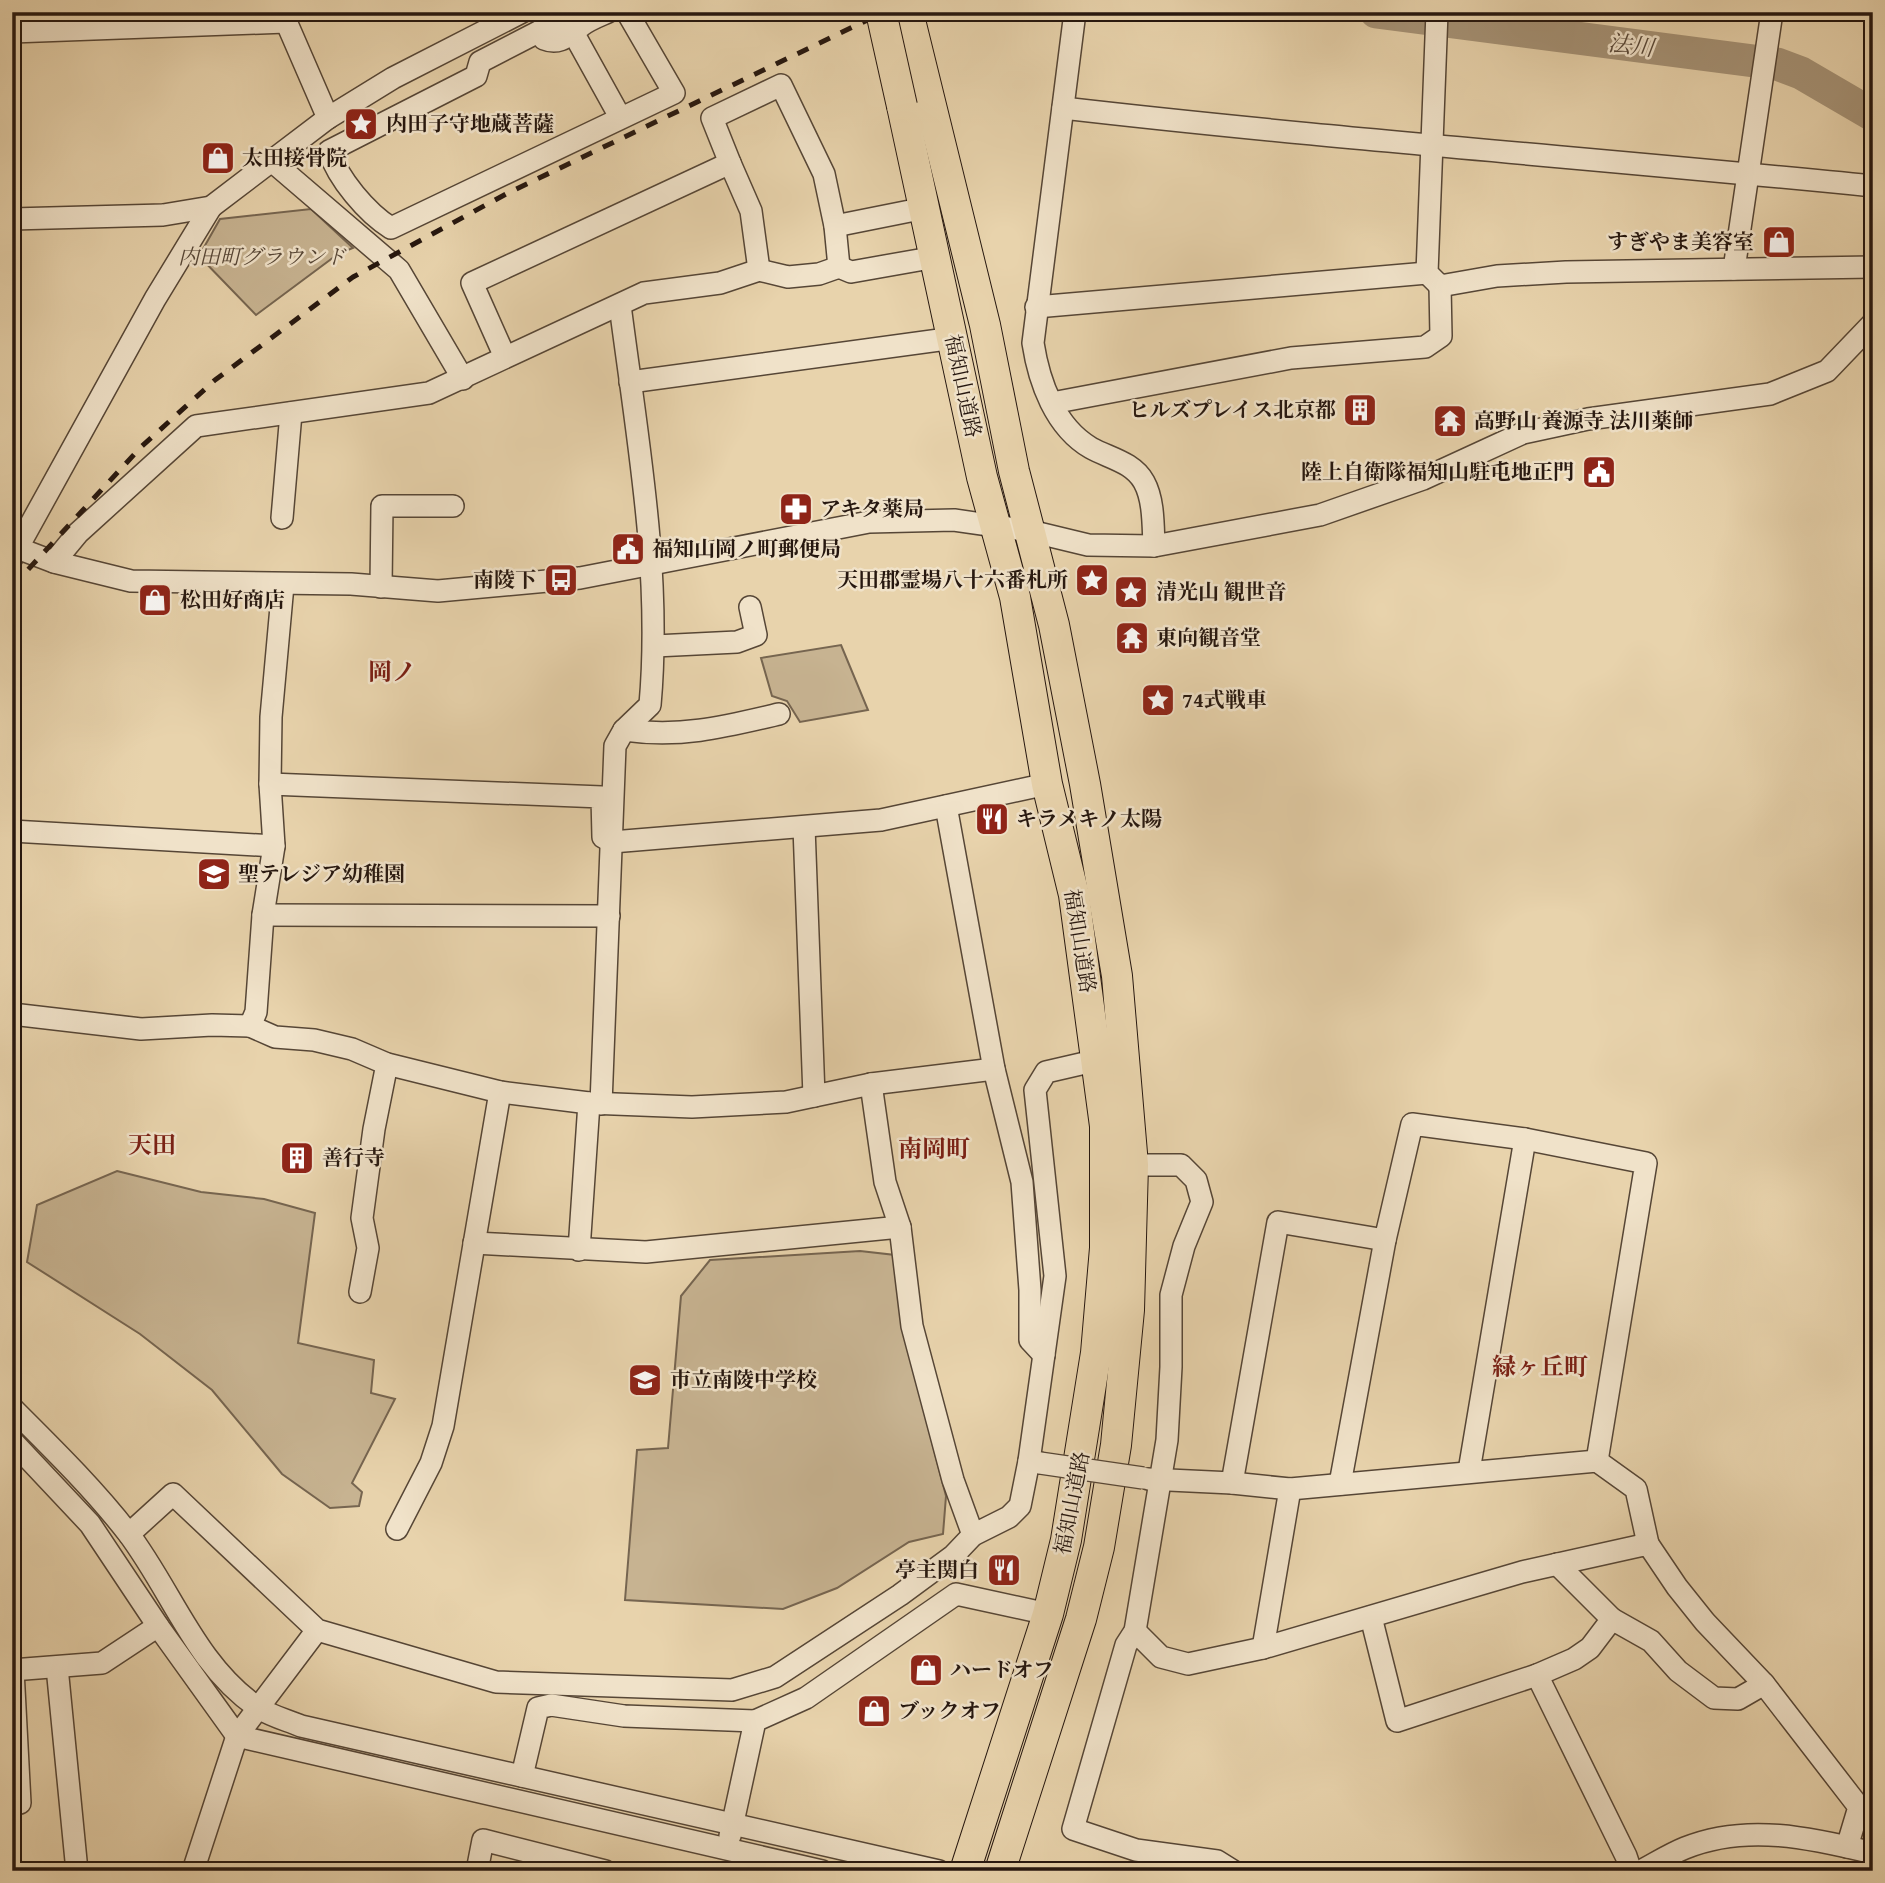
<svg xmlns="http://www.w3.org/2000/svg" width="1885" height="1883" font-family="'Gentium Book Plus','Noto Serif JP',serif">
	<rect width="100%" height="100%" fill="#e8d3ac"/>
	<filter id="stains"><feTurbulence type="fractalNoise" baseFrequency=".00286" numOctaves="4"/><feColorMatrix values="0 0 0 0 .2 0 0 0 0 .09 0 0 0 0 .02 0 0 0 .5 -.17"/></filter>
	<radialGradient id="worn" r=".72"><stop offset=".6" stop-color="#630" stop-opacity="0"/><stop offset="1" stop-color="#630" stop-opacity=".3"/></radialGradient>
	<g fill="#c7b391" stroke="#766550" stroke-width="2">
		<polygon points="311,209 353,248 338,254 256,315 199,256 220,219"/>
		<polygon points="841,645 868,710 800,722 787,701 772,696 761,658"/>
		<polygon points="117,1171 201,1192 264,1199 315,1213 298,1343 374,1360 371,1393 395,1399 352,1483 362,1492 359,1506 330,1508 282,1474 212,1390 140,1334 27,1262 37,1205"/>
		<polygon points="860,1251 895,1255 906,1341 946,1496 943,1534 909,1542 837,1588 783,1609 625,1600 637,1450 668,1448 681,1296 710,1260"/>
	</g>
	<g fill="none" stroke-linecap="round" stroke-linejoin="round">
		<polyline stroke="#a69377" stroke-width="33" points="1376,12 1777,64 1801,73 1873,115"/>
		<g stroke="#564636" stroke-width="24">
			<g id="minor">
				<polyline points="282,12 328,118"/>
				<path d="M608 12C599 16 588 20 581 26 569 34 561 46 544 39L540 31 480 62 476 76 329 151C338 179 367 213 391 228L674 93 627 12"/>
				<path d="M1075 12 1033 343C1039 382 1055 427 1091 448 1109 458 1133 462 1144 482 1154 500 1153 526 1154 546"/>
				<polyline points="1437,12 1427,273 1440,286 1497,276 1566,272 1873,267"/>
				<polyline points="540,31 577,12"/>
				<polyline points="12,32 286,22"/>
				<polyline points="574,34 620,117"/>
				<path d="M1063 108C1332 139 1603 159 1873 186"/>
				<polyline points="273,162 399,270 463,379"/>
				<polyline points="730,163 712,118 781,85 824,174 835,226 839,267"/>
				<polyline points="12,219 163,215 211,207 328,118 393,78 522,12"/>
				<polyline points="835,226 925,208"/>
				<polyline points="1734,269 1772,12"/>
				<polyline points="1036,307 1427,273"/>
				<polyline points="505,357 472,283 730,163 751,211 759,270"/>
				<polyline points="630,382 954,338"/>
				<polyline points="1052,403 1291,358 1425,347 1441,336 1440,286"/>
				<polyline points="282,518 291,413"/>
				<polyline points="12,546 54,562 131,581 351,584 438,591 580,578 869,522 954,520 1030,531 1088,545 1154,546 1320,515 1423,479 1523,433 1588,419 1770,394 1827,371 1873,323"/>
				<polyline points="12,558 155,299 211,207"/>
				<polyline points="54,562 78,533 196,426 429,393 644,293 720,283 759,270 788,277 819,274 839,267 851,272 936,257"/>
				<polyline points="381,587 382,506 453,506"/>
				<polyline points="655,646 737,642 756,635 750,607"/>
				<path d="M624 730C681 738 724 727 779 714"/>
				<polyline points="270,784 602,797 603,837 612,842 881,820 1047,784"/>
				<polyline points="946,806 994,1069 1022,1182 1030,1290 1030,1340 1044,1355"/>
				<polyline points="804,827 814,1096"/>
				<polyline points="12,831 274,846"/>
				<polyline points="263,915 609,916"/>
				<polyline points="12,1014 141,1029 212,1025 250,1026 275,1037 314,1040 352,1049 387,1064 500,1092 589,1103 692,1107 786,1102 871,1084 994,1069"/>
				<polyline points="250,1026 256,1012 263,915 274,846 270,784 271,717 283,585"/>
				<polyline points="871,1084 885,1182 900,1227 912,1326 953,1480 973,1535"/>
				<path d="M601 1104 615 746 624 730 650 705C662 572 637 437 620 305"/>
				<polyline points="1133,1165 1181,1165 1196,1180 1202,1202 1184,1246 1171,1295 1171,1367 1167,1440 1135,1631 1126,1645 1073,1829 1136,1850 1217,1861 1233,1871"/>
				<polyline points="474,1243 646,1252 900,1227"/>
				<polyline points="579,1250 589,1103"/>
				<polyline points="360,1292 368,1248 362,1218 374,1129 387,1064"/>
				<path d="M12 1408C52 1448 93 1488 128 1533 172 1591 195 1664 257 1707 270 1716 287 1720 301 1726L939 1871"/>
				<polyline points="12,1441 90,1524 158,1626 237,1736 822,1871"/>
				<polyline points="1040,1463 1029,1461 1055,1276 1035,1090 1046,1072 1098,1060"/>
				<polyline points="1469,1471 1525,1139"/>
				<polyline points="1148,1479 1232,1483 1290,1489 1597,1461 1636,1489 1648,1544"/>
				<polyline points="1232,1483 1278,1222 1385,1240"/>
				<polyline points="1340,1484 1385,1240 1412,1124 1525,1139 1646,1163 1597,1461"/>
				<polyline points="397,1529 431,1463 443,1426 500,1092"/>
				<polyline points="129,1534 173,1494 317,1630 496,1682 732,1690 775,1677 900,1595 953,1556 973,1535 1009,1517 1020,1506 1029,1461"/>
				<polyline points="1371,1617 1397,1721 1537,1675 1574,1659 1590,1648 1612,1619 1557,1564"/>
				<polyline points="1612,1619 1651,1641 1678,1671 1714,1698 1738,1699 1764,1684"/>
				<polyline points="1135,1631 1161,1657 1188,1664 1263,1648 1522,1572 1648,1544 1677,1587 1705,1622 1764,1684 1859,1807 1847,1847"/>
				<polyline points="1263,1648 1290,1489"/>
				<polyline points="57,1667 77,1871"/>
				<polyline points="12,1670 102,1663 158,1626"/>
				<polyline points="1537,1675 1626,1856 1631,1871"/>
				<polyline points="522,1776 538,1708 551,1705 624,1716 755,1721"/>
				<polyline points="12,1804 20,1803 13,1670"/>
				<polyline points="730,1836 755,1721 806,1698 956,1594 1048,1614"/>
				<polyline points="193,1871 237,1736 317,1630"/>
				<polyline points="477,1871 483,1840 605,1871"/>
				<path d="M1641 1871C1656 1863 1670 1854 1685 1848 1746 1823 1812 1838 1873 1853"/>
			</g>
		</g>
		<g stroke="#26170f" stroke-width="32">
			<g id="highway">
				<polyline points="908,12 985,325 1014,471 1054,625 1085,784 1117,976 1133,1165 1129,1310 1116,1445 1099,1547 1081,1619 1000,1871"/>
				<polyline points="902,106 982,477 1015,597 1047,784 1074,895 1105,1126 1105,1248 1096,1353 1066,1540 1048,1614 965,1871"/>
			</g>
		</g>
		<use href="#minor" stroke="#f0e2c9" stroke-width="21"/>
		<use href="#highway" stroke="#e8d3ac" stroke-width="30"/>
		<polyline stroke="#26170f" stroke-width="5" stroke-dasharray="12 12" stroke-linecap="butt" points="12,587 141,447 215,380 353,277 506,194 884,12"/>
		<g stroke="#564636" stroke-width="24" stroke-linecap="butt">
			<polyline id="minor-bridge" points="1040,1463 1143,1478"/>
		</g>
		<g stroke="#26170f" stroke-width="32" stroke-linecap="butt">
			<polyline id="highway-bridge" points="881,12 902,106"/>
		</g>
		<use href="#minor-bridge" stroke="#f0e2c9" stroke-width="21"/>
		<use href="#highway-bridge" stroke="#e8d3ac" stroke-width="30"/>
	</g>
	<defs>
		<g id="sight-square" transform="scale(1.75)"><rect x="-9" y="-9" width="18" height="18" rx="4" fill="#8f2418" stroke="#f0e2c9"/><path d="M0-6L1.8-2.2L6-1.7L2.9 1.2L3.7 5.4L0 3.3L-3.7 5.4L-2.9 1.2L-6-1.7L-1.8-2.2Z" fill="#fff"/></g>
		<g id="shop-square" transform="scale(1.75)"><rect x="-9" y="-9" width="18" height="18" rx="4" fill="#8f2418" stroke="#f0e2c9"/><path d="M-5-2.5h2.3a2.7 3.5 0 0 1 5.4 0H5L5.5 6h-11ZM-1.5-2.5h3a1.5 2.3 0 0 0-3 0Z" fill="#fff"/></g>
		<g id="building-square" transform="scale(1.75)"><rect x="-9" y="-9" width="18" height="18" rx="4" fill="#8f2418" stroke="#f0e2c9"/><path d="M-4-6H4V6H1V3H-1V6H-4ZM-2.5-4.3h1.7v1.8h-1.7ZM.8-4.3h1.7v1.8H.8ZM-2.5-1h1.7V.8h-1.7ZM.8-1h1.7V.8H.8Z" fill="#fff"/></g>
		<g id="temple-square" transform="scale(1.75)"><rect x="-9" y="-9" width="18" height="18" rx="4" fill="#8f2418" stroke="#f0e2c9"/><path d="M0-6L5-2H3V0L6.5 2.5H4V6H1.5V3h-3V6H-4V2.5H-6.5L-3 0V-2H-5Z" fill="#fff"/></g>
		<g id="civic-square" transform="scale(1.75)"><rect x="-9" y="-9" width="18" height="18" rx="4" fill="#8f2418" stroke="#f0e2c9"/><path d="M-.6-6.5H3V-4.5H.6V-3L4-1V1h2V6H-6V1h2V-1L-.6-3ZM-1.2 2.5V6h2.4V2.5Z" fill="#fff"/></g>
		<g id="pharmacy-square" transform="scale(1.75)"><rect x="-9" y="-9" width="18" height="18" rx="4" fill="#8f2418" stroke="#f0e2c9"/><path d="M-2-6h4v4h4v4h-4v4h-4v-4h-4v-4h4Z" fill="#fff"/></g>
		<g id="bus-square" transform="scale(1.75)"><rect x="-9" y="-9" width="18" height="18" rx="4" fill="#8f2418" stroke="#f0e2c9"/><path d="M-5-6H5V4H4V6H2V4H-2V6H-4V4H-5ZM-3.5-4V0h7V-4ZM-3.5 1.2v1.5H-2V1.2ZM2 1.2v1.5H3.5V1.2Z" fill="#fff"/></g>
		<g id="restaurant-square" transform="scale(1.75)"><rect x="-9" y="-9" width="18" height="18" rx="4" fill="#8f2418" stroke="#f0e2c9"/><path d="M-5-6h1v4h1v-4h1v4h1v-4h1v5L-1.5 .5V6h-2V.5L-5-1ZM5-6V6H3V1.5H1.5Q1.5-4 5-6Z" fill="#fff"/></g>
		<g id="school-square" transform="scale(1.75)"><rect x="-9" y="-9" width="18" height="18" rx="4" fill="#8f2418" stroke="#f0e2c9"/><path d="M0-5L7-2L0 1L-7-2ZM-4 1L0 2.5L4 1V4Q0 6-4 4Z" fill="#fff"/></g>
	</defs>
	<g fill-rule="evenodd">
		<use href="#sight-square" x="361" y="124"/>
		<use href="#shop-square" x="218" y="158"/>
		<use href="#shop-square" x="1779" y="242"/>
		<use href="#building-square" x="1360" y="410"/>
		<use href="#temple-square" x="1450" y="421"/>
		<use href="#civic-square" x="1599" y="472"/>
		<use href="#pharmacy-square" x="796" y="509"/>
		<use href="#civic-square" x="628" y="549"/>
		<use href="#bus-square" x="561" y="580"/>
		<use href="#sight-square" x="1092" y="580"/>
		<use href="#sight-square" x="1131" y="592"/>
		<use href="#shop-square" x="155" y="600"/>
		<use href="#temple-square" x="1132" y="638"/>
		<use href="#sight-square" x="1158" y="700"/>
		<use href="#restaurant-square" x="992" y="819"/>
		<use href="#school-square" x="214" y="874"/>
		<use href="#building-square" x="297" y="1158"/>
		<use href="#school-square" x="645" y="1380"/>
		<use href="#restaurant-square" x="1004" y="1570"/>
		<use href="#shop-square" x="926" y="1670"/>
		<use href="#shop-square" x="874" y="1711"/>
	</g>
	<g text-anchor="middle" stroke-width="5" stroke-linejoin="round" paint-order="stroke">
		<g font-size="21" font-weight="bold" fill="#26170f" stroke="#f0e2c9" text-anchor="start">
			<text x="386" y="131">内田子守地蔵菩薩</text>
			<text x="242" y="165">太田接骨院</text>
			<text x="1754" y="249" text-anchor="end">すぎやま美容室</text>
			<text x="1336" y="417" text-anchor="end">ヒルズプレイス北京都</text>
			<text x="1474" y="428">高野山 養源寺 法川薬師</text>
			<text x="1574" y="479" text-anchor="end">陸上自衛隊福知山駐屯地正門</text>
			<text x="820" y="516">アキタ薬局</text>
			<text x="652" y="556">福知山岡ノ町郵便局</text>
			<text x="536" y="587" text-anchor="end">南陵下</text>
			<text x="1068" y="587" text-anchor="end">天田郡霊場八十六番札所</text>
			<text x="1156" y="599">清光山 観世音</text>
			<text x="180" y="607">松田好商店</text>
			<text x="1156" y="645">東向観音堂</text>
			<text x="1182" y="707">74式戦車</text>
			<text x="1016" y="826">キラメキノ太陽</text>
			<text x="238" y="881">聖テレジア幼稚園</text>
			<text x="322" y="1165">善行寺</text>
			<text x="670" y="1387">市立南陵中学校</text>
			<text x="979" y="1577" text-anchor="end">亭主関白</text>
			<text x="950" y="1677">ハードオフ</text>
			<text x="898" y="1718">ブックオフ</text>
		</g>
		<g font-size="21" font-style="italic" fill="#564636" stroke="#f0e2c9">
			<text x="262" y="264">内田町グラウンド</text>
		</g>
		<g font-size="21" fill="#26170f" stroke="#f0e2c9">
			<text transform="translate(963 386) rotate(78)" y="7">福知山道路</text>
			<text transform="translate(1080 941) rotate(81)" y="7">福知山道路</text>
			<text transform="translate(1072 1503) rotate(-79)" y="7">福知山道路</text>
		</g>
		<g font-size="23" font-style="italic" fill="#594939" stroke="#f0e2c9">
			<text transform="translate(1631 45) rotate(7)" y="8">法川</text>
		</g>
		<g font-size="24" font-weight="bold" fill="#7a1f14" stroke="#f0e2c9">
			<text x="392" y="680">岡ノ</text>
			<text x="152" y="1153">天田</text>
			<text x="934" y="1157">南岡町</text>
			<text x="1540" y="1375">緑ヶ丘町</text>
		</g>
	</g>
	<rect width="1885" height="1883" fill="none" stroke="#e8d3ac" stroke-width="42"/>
	<rect x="14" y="14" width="1857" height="1855" fill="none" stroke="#26170f" stroke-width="3.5"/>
	<rect x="21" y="21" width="1843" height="1841" fill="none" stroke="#26170f" stroke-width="2"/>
	<rect width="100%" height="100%" filter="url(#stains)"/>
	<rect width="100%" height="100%" fill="url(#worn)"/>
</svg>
